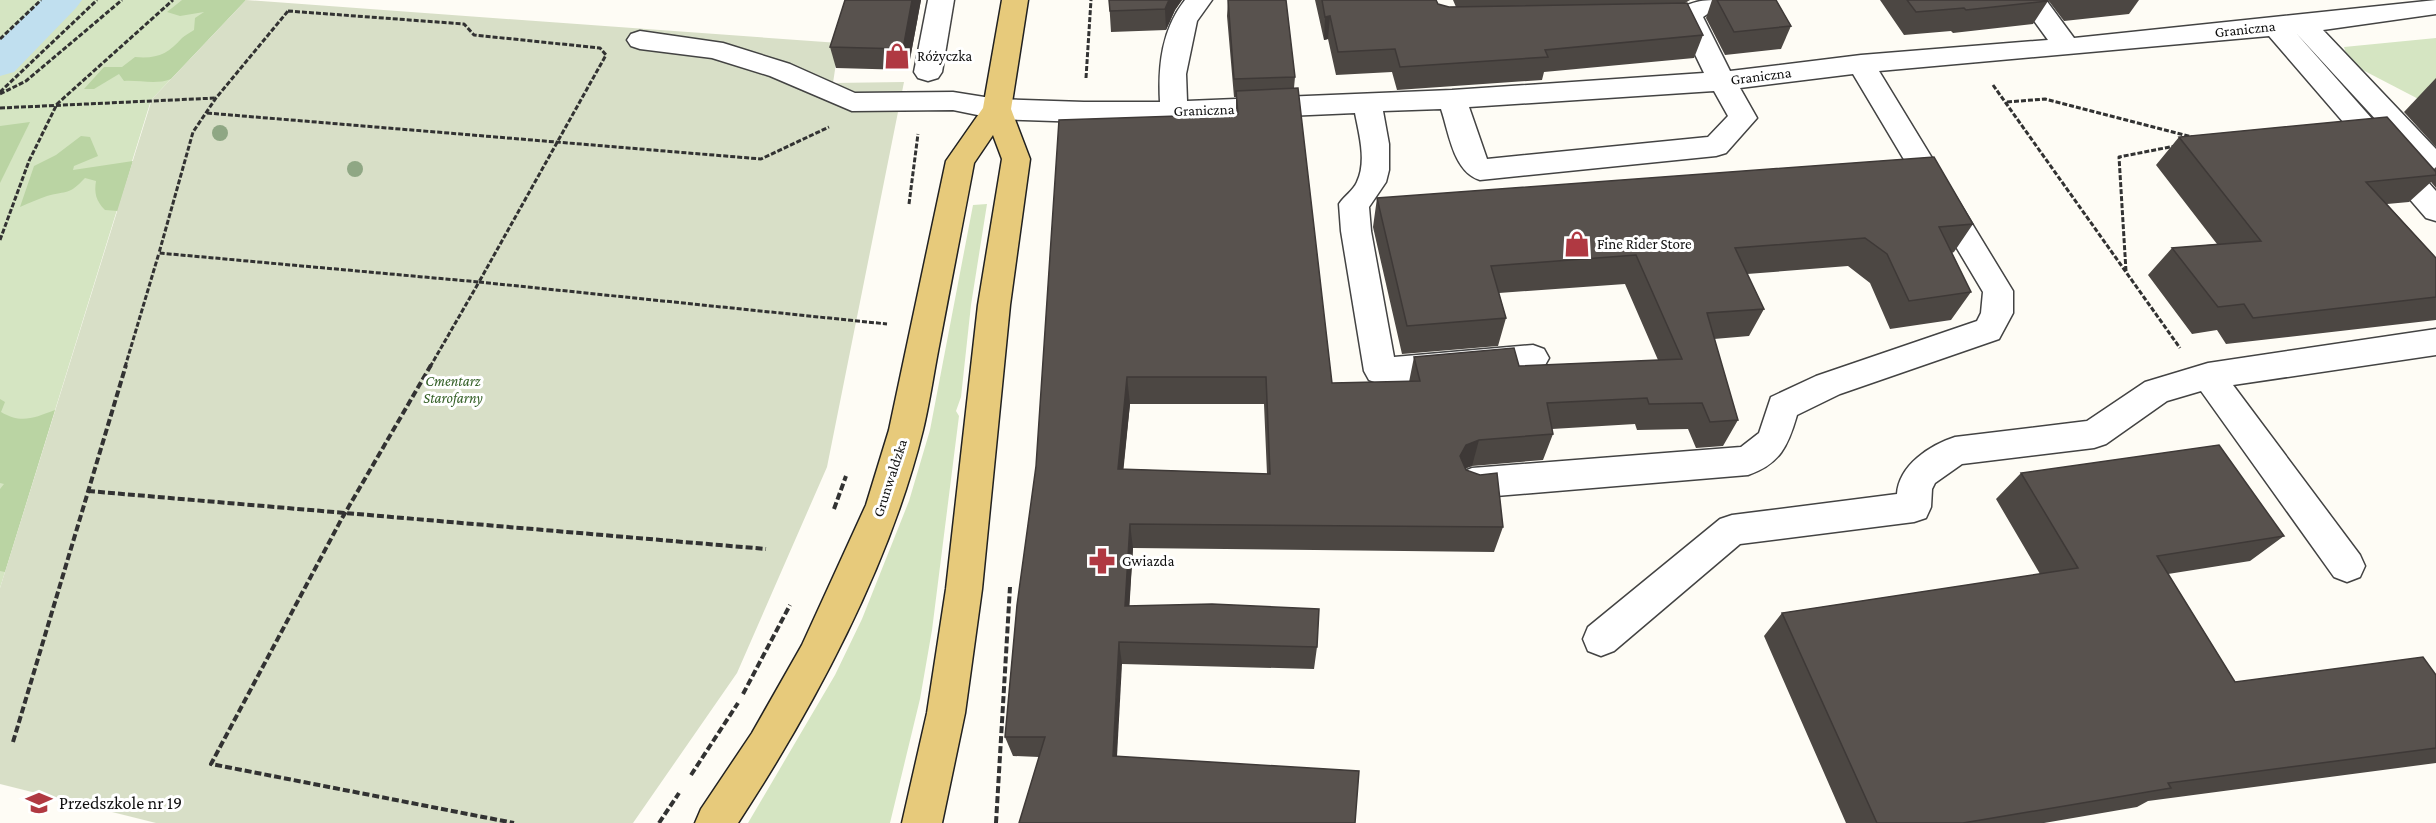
<svg xmlns="http://www.w3.org/2000/svg" width="2436" height="823" font-family="'Crimson Pro',serif">
	<rect width="100%" height="100%" fill="#fefcf5"/>
	<g fill="#d5e5c2">
		<polygon points="0,0 246,0 151,100 0,588"/>
		<polygon points="2436,38 2436,104 2430,105 2353,65 2347,57 2344,47"/>
		<polygon points="987,204 971,305 961,397 956,411 959,416 932,630 920,699 890,823 748,823 835,675 862,619 909,501 930,430 973,205"/>
	</g>
	<g fill="#bad4a3">
		<path d="M182 0H246L171 79C156 85 140 80 124 81L119 74 94 89H84L104 67H122L135 57C157 59 168 54 182 38 185 35 190 33 194 30L195 18 204 12 180 16 167 12Z"/>
		<polygon points="30,122 0,183 0,126"/>
		<path d="M81 136 90 137 98 156 74 166 73 170 133 161 118 211 105 210C96 201 94 193 96 181L85 178C68 196 68 190 47 196 38 199 29 203 20 207L34 166 56 155Z"/>
		<path d="M0 399 5 402 1 412C21 424 34 418 55 410L5 572 0 571V489L4 484 0 483Z"/>
	</g>
	<polygon fill="#d8dfc7" points="246,0 839,43 833,83 904,82 827,467 737,673 633,823 156,823 0,784 0,588 152,99"/>
	<g fill="none" stroke-linecap="round" stroke-linejoin="round">
		<polygon fill="#c0dfef" fill-rule="evenodd" points="41,0 82,0 76,8 14,72 0,76 0,40"/>
		<g stroke="#434343" stroke-width="3">
			<g id="minor">
				<polygon points="928,0 954,0 942,72 938,78 928,81 918,78 914,72"/>
				<path d="M1185 0H1212L1197 21 1186 74 1187 101 1452 90 1704 73 1676 15C1687 0 1704 0 1723 0L1719 6 1703 17 1730 71 1861 55 2048 40 2019 0H2046L2074 38 2436 0V14L2323 30 2436 149V177L2426 174 2296 33 2436 191V221L2426 218 2269 36 1879 71 2013 291V313L1999 339 1840 394 1797 415C1788 446 1780 464 1748 475L1472 498 1460 493 1455 483 1460 473 1472 468 1741 447 1759 433 1771 397 1816 376 1977 321 1981 313 1983 292 1853 74 1740 88 1757 118 1726 153 1716 156 1480 180C1453 172 1449 132 1441 109L1383 111 1389 144V170L1386 182 1369 207 1371 231 1394 357 1533 345 1544 349 1549 358 1544 367 1533 371 1380 384 1369 380 1364 371 1341 231 1339 204C1344 196 1353 191 1357 182 1367 161 1359 134 1355 113L1174 121 1084 122 997 119 953 110 852 111 770 76 712 58 640 49 631 46 627 40 631 34 640 31 723 43 790 64 855 93 953 92 997 99 1084 102H1160C1158 65 1162 29 1185 0ZM1714 91 1728 116 1708 137 1487 159 1469 107Z"/>
				<path d="M2436 329V355L2233 385 2360 555 2365 566 2360 577 2347 582 2334 577 2201 391 2167 401 2106 444 2094 448 1962 464 1935 483 1932 489 1931 507 1926 518 1914 522 1740 544 1614 651 1601 656 1588 651 1583 639 1588 627 1720 519 1732 515 1897 494C1899 465 1930 445 1955 437L2087 421 2145 382 2208 363Z"/>
			</g>
		</g>
		<g stroke="#212121" stroke-width="3">
			<path id="major" d="M1002 0H1028L1011 109 1030 159 1010 305 982 589 965 713 942 823H902L927 713 946 589 978 305 1002 159 993 135 974 163C963 222 951 282 940 341 934 371 930 401 923 430 890 565 814 707 738 823H695L701 809 752 733 802 645 866 505 889 430 946 161 983 108Z"/>
		</g>
		<g stroke="#323232" stroke-width="3" stroke-dasharray="5 2" stroke-linecap="butt">
			<polygon points="288,11 464,24 474,35 600,48 606,55 479,282 159,253 193,132 216,98"/>
			<polyline points="0,39 41,0"/>
			<polyline points="1086,78 1091,0"/>
			<polyline points="1993,85 2180,348"/>
			<polyline points="0,92 97,0"/>
			<polyline points="0,94 26,81 122,0"/>
			<polyline points="2007,102 2045,99 2192,137"/>
			<polyline points="0,108 216,98"/>
			<polyline points="207,113 761,159 829,127"/>
			<polyline points="909,204 918,134"/>
			<polyline points="0,240 29,161 57,104 173,0"/>
			<polyline points="2126,271 2119,157 2175,146"/>
			<polyline points="479,282 887,324"/>
			<polyline points="125,367 159,253"/>
			<polyline points="430,367 479,282"/>
		</g>
		<g stroke="#323232" stroke-width="4" stroke-dasharray="7 3" stroke-linecap="butt">
			<polyline points="431,365 341,520 211,764 514,823"/>
			<polyline points="88,491 766,549"/>
			<polyline points="834,509 846,476"/>
			<polyline points="743,694 790,605"/>
			<polyline points="13,742 126,365"/>
			<polyline points="691,775 738,703"/>
			<polyline points="659,823 679,793"/>
			<polyline points="996,823 1010,587"/>
		</g>
		<use href="#minor" fill="#fff" fill-rule="evenodd"/>
		<use href="#major" fill="#e7ca7b" fill-rule="evenodd"/>
	</g>
	<g fill="#8fa784">
		<circle cx="220" cy="133" r="8"/>
		<circle cx="355" cy="169" r="8"/>
	</g>
	<g fill="#4c4743" fill-rule="evenodd">
		<polygon points="845,0 921,0 908,70 836,68 830,47"/>
		<polygon points="1109,0 1182,0 1175,10 1166,30 1111,32"/>
		<path d="M1228 0 1295 77 1294 88 1332 383 1409 382 1414 357 1519 366 1658 360 1625 284 1499 293 1506 318 1498 346 1402 354 1373 227 1377 198 1973 224 1954 252 1952 253 1971 292 1951 320 1890 329 1870 283 1848 266 1747 274 1764 309 1749 336 1714 339 1738 420 1723 446 1696 448 1688 429 1637 430 1635 424 1552 429 1553 434 1543 460 1472 466 1466 468 1503 527 1494 552 1133 548 1129 606 1317 647 1314 669 1122 664 1039 757 1013 756 1005 737 1017 605 1236 114V97H1234L1227 16ZM1130 404H1264L1267 474 1123 469Z"/>
		<polygon points="1315,0 1436,0 1438,4 1449,7 1456,7 1453,0 1690,0 1685,3 1703,35 1694,58 1544,72 1542,80 1397,90 1392,72 1336,75 1328,39 1324,40"/>
		<polygon points="1712,0 1776,0 1791,26 1781,49 1725,55 1706,18"/>
		<polygon points="1880,0 2047,0 2048,1 2033,24 1953,33 1951,31 1904,35"/>
		<polygon points="2048,0 2139,0 2129,14 2064,21"/>
		<polygon points="2436,78 2436,147 2404,112"/>
		<polygon points="2179,137 2434,169 2436,167 2436,188 2431,182 2409,202 2387,204 2436,258 2436,320 2226,344 2217,330 2192,334 2148,275 2172,248 2217,244 2156,165"/>
		<polygon points="2021,473 2284,536 2250,561 2168,574 2235,682 2436,675 2436,763 2148,801 2137,807 2044,823 1846,823 1764,636 1782,613 2040,574 1996,499"/>
	</g>
	<g fill="#3e3937">
		<polygon points="912,0 921,0 908,70 903,49"/>
		<polygon points="1169,0 1182,0 1175,10 1166,30 1165,9"/>
		<polygon points="1330,16 1328,39 1324,40 1325,17"/>
		<polygon points="1127,377 1130,404 1121,494 1118,469"/>
		<polygon points="1479,440 1472,466 1459,471 1460,456 1466,445"/>
		<polygon points="1130,524 1133,548 1128,629 1125,606"/>
		<polygon points="1119,642 1122,664 1116,775 1113,756"/>
	</g>
	<g fill="#58524e" stroke="#3e3937" stroke-width="1.5" fill-rule="evenodd">
		<polygon points="845,0 912,0 903,49 830,47"/>
		<polygon points="1109,0 1169,0 1165,9 1110,11"/>
		<polygon points="1228,0 1286,0 1295,77 1234,79"/>
		<polygon points="1322,0 1436,0 1438,4 1449,7 1687,3 1703,35 1545,50 1548,57 1400,67 1395,49 1338,52 1330,16 1325,17"/>
		<polygon points="1717,0 1776,0 1791,26 1734,32"/>
		<polygon points="1907,0 2047,0 2048,1 1966,10 1964,8 1916,12"/>
		<path d="M1298 88 1332 383 1420 381 1414 357 1514 348 1519 366 1682 359 1636 255 1491 266 1506 318 1407 326 1377 198 1934 157 1973 224 1939 227 1971 292 1909 301 1887 254 1865 238 1735 248 1764 309 1707 313 1738 420 1710 422 1702 403 1649 404 1647 398 1547 403 1553 434 1479 440 1466 445 1460 456 1466 470 1480 475 1497 473 1503 527 1130 524 1125 606 1212 604 1319 609 1317 647 1119 642 1113 756 1359 771 1355 823H1019L1045 737H1005L1017 605 1036 466 1059 120 1238 114 1236 91ZM1127 377H1266L1270 474 1118 469Z"/>
		<polygon points="2387,117 2436,172 2436,175 2366,182 2436,258 2436,297 2253,318 2244,304 2218,307 2172,248 2261,241 2179,137"/>
		<polygon points="2219,445 2284,536 2157,556 2235,682 2423,657 2436,675 2436,748 2168,783 2171,788 1963,823 1877,823 1782,613 2078,568 2021,473"/>
	</g>
	<defs>
		<g id="shop-bare" transform="scale(2.07)"><path d="M-5-2.5h2.3a2.7 3.5 0 0 1 5.4 0H5L5.5 6h-11ZM-1.5-2.5h3a1.5 2.3 0 0 0-3 0Z" fill="#b03942" stroke="#fff" stroke-width="2.5" paint-order="stroke"/></g>
		<g id="pharmacy-bare" transform="scale(2.07)"><path d="M-2-6h4v4h4v4h-4v4h-4v-4h-4v-4h4Z" fill="#b03942" stroke="#fff" stroke-width="2.5" paint-order="stroke"/></g>
		<g id="school-bare" transform="scale(2.07)"><path d="M0-5L7-2L0 1L-7-2ZM-4 1L0 2.5L4 1V4Q0 6-4 4Z" fill="#b03942" stroke="#fff" stroke-width="2.5" paint-order="stroke"/></g>
	</defs>
	<g fill-rule="evenodd">
		<use href="#shop-bare" x="897" y="56"/>
		<use href="#shop-bare" x="1577" y="244"/>
		<use href="#pharmacy-bare" x="1102" y="561"/>
		<use href="#school-bare" x="39" y="803"/>
	</g>
	<g text-anchor="middle" stroke-width="6" stroke-linejoin="round" paint-order="stroke">
		<g font-size="15" fill="#101010" stroke="#fff">
			<text transform="translate(2245 29) rotate(-6)" y="5">Graniczna</text>
			<text transform="translate(1761 76) rotate(-7)" y="5">Graniczna</text>
			<text transform="translate(1204 110) rotate(-2)" y="5">Graniczna</text>
			<text transform="translate(890 478) rotate(-72)" y="5">Grunwaldzka</text>
		</g>
		<g font-size="15" fill="#101010" stroke="#fff" text-anchor="start">
			<text x="917" y="61">Różyczka</text>
			<text x="1597" y="249">Fine Rider Store</text>
			<text x="1122" y="566">Gwiazda</text>
		</g>
		<g font-size="15" font-style="italic" fill="#356128" stroke="#fff">
			<text x="453" y="386">Cmentarz<tspan x="453" dy="17">Starofarny</tspan></text>
		</g>
		<g font-size="18" fill="#101010" stroke="#fff" text-anchor="start">
			<text x="59" y="809">Przedszkole nr 19</text>
		</g>
	</g>
</svg>
